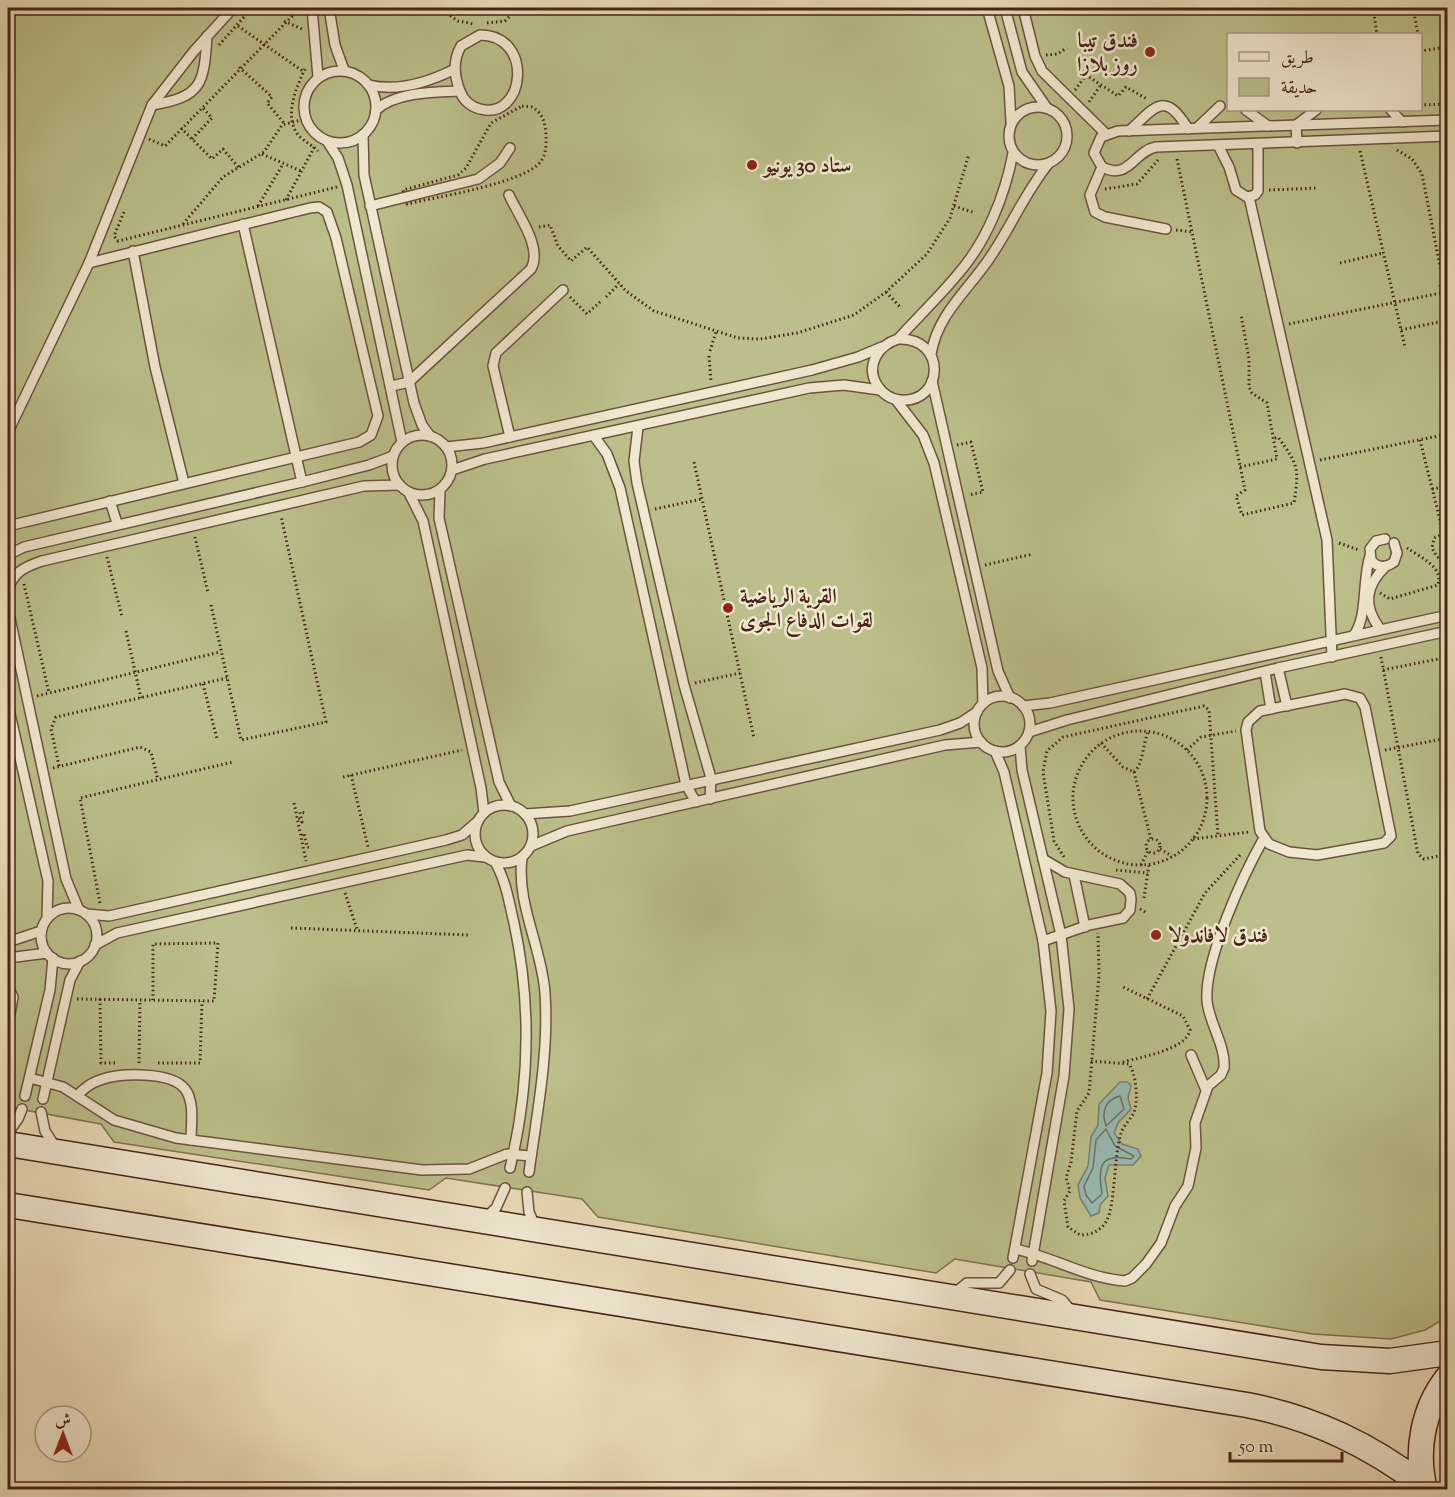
<svg xmlns="http://www.w3.org/2000/svg" width="1455" height="1497" font-family="'Sorts Mill Goudy',Amiri,serif">
	<rect width="100%" height="100%" fill="#eadcb8"/>
	<filter id="stains"><feTurbulence type="fractalNoise" baseFrequency=".00333" numOctaves="4"/><feColorMatrix values="0 0 0 0 .2 0 0 0 0 .09 0 0 0 0 .02 0 0 0 .5 -.17"/></filter>
	<radialGradient id="worn" r=".72"><stop offset=".6" stop-color="#630" stop-opacity="0"/><stop offset="1" stop-color="#630" stop-opacity=".3"/></radialGradient>
	<path fill="#bcbf8b" stroke="#817250" stroke-width="1.5" fill-rule="evenodd" d="M8 8H1447L1448 1314 1444 1319 1425 1330 1391 1339 1313 1334 1100 1300 1091 1282 955 1259 936 1273 598 1217 582 1199 446 1178 429 1190 114 1142 101 1124 8 1107ZM1228 34H1420V110H1228Z"/>
	<polygon fill="#98bbb1" stroke="#777f73" stroke-width="1.5" points="1120,1082 1127,1082 1131,1085 1128,1098 1131,1109 1118,1123 1114,1133 1122,1144 1138,1149 1141,1156 1133,1165 1109,1165 1105,1178 1108,1196 1100,1205 1099,1213 1091,1216 1080,1198 1078,1185 1088,1166 1091,1137 1098,1125 1099,1104"/>
	<g fill="none" stroke-linecap="round" stroke-linejoin="round">
		<g stroke="#6f7064" stroke-width="1.5">
			<path d="M1120 1096 1124 1109 1106 1126C1101 1112 1105 1100 1120 1096Z"/>
			<path d="M1106 1129 1115 1146 1134 1156 1131 1159C1098 1152 1098 1169 1102 1194L1092 1203 1086 1195 1084 1186 1093 1168 1096 1140Z"/>
		</g>
		<g stroke="#6f523e" stroke-width="12">
			<g id="lane">
				<polyline points="312,8 318,77"/>
				<polyline points="329,8 335,45 344,70"/>
				<polyline points="987,8 1009,86 1011,122"/>
				<polyline points="1005,8 1022,72 1047,108"/>
				<polyline points="1023,8 1035,56 1042,71 1106,134"/>
				<path d="M480 35C535 35 525 121 480 109 471 107 463 100 460 91 454 76 453 60 461 46Z"/>
				<circle cx="340" cy="107" r="36"/>
				<path d="M369 85C398 92 429 82 455 69"/>
				<path d="M152 105C202 97 204 84 207 36"/>
				<circle cx="1038" cy="136" r="29"/>
				<path d="M376 110C396 92 434 92 460 91"/>
				<polyline points="1246,110 1268,126"/>
				<polyline points="1391,110 1402,122"/>
				<path d="M1448 120 1118 131 1101 137 1094 153 1102 167C1129 181 1134 151 1156 147L1448 136"/>
				<polyline points="1197,128 1220,106"/>
				<path d="M1129 131C1154 109 1164 88 1188 129"/>
				<polyline points="363,135 364,175 414,403 422,425 430,436"/>
				<polyline points="327,141 338,158 347,185 402,442"/>
				<polyline points="1297,143 1296,125 1316,110"/>
				<polyline points="1218,145 1229,167 1236,190 1247,197 1255,195 1258,191 1258,144"/>
				<polyline points="1102,167 1090,195 1095,212 1105,217 1166,229"/>
				<polyline points="1249,197 1327,540 1332,657"/>
				<polyline points="370,206 478,179 500,163 510,148"/>
				<polyline points="243,224 302,482"/>
				<polyline points="133,251 155,367 184,483"/>
				<polyline points="89,263 152,105 194,51 233,8"/>
				<path d="M898 339C948 337 944 404 900 400 890 399 882 393 877 385 865 365 879 345 898 339 918 317 939 297 958 274 987 241 1005 195 1013 153"/>
				<path d="M931 354C938 312 971 288 993 253 1013 223 1026 191 1049 163"/>
				<polyline points="932,381 998,671 1010,698"/>
				<path d="M392 386 409 382 531 269C543 248 518 215 509 195"/>
				<polyline points="896,400 923,435 934,463 982,668 983,704"/>
				<polyline points="638,427 634,461 637,483 684,685 711,778 710,799"/>
				<polyline points="8,432 89,263 310,208 319,207 327,212 336,238 378,416 371,435 359,442 8,526"/>
				<circle cx="422" cy="465" r="30"/>
				<polyline points="594,436 607,454 620,488 686,785 696,802"/>
				<polyline points="510,437 493,366 496,353 563,290"/>
				<polyline points="446,447 483,443 812,370 858,357 882,347"/>
				<polyline points="452,470 485,459 809,388 844,385 880,390"/>
				<polyline points="440,490 439,518 499,782 511,806"/>
				<polyline points="409,493 423,521 481,788 484,813"/>
				<polyline points="110,501 117,523"/>
				<path d="M1385 539 1376 541 1370 549 1371 560C1377 568 1386 568 1394 562L1397 553 1394 543"/>
				<polyline points="8,555 24,547 302,482 369,465 393,456"/>
				<path d="M8 591C12 573 24 567 42 561L364 486 399 485"/>
				<polyline points="8,609 66,879 79,910"/>
				<path d="M1380 629C1363 606 1365 586 1386 566"/>
				<path d="M1354 635C1368 616 1362 580 1370 556"/>
				<polyline points="1278,668 1287,706"/>
				<polyline points="1265,672 1271,709"/>
				<polygon points="1345,694 1360,698 1365,707 1391,836 1384,843 1317,855 1289,852 1269,844 1260,831 1246,730 1248,722 1260,711"/>
				<circle cx="1002" cy="724" r="28"/>
				<polyline points="8,705 48,881 47,918"/>
				<polyline points="1023,706 1050,703 1448,615"/>
				<polyline points="1029,732 1067,720 1278,668 1448,631"/>
				<polyline points="1020,746 1022,770 1061,935 1069,1009 1064,1076 1032,1261"/>
				<polyline points="995,751 1004,772 1043,941 1051,1011 1047,1073 1013,1258"/>
				<circle cx="504" cy="834" r="29"/>
				<polyline points="525,814 570,811 940,730 960,723 977,712"/>
				<polyline points="531,846 567,831 945,745 981,742"/>
				<path d="M522 858C516 903 542 948 545 993 549 1053 537 1113 529 1172"/>
				<polyline points="1043,859 1065,872 1120,884 1130,893 1131,899 1130,910 1123,918 1089,925 1043,941"/>
				<path d="M495 862C506 881 509 902 514 923 532 1006 530 1085 510 1168"/>
				<polyline points="1074,875 1085,927"/>
				<circle cx="69" cy="936" r="28"/>
				<polyline points="86,914 109,916 446,840 462,835 477,822"/>
				<polyline points="8,942 41,931"/>
				<polyline points="95,945 117,933 467,855 485,857"/>
				<polyline points="8,958 47,953"/>
				<polyline points="8,988 13,997 8,1025"/>
				<polyline points="1191,1055 1206,1090"/>
				<polyline points="30,1078 63,1087 114,1120 176,1138 422,1170 469,1169 507,1154 531,1156"/>
				<polyline points="25,1096 50,990 53,958"/>
				<path d="M77 1096C83 1089 91 1083 100 1080 120 1073 171 1071 185 1089 195 1102 191 1125 191 1140"/>
				<polyline points="43,1099 70,980 80,961"/>
				<polyline points="41,1112 45,1131 56,1148"/>
				<polyline points="8,1133 18,1119 22,1109"/>
				<polyline points="527,1192 529,1212 536,1228"/>
				<polyline points="485,1218 496,1208 505,1188"/>
				<path d="M1015 1249C1053 1257 1086 1278 1125 1281L1132 1278 1146 1264 1161 1243 1175 1206 1188 1186 1196 1148 1195 1123 1208 1086 1221 1075 1224 1068C1226 1046 1209 1023 1207 1001 1204 960 1243 875 1264 838"/>
				<polyline points="1030,1274 1036,1289 1062,1300 1074,1314"/>
				<polyline points="952,1295 967,1283 999,1283 1010,1270"/>
			</g>
		</g>
		<g stroke="#462416" stroke-width="27">
			<g id="secondary">
				<polyline points="8,1144 1321,1357 1390,1361 1448,1353"/>
				<path d="M8 1205 1247 1405C1314 1418 1370 1445 1424 1486"/>
				<path d="M1425 1490C1415 1451 1423 1408 1448 1377"/>
			</g>
		</g>
		<g stroke="#462416" stroke-width="3" stroke-dasharray="1.5 3" stroke-linecap="butt">
			<polyline points="439,8 458,21 474,24"/>
			<polyline points="1373,8 1377,34"/>
			<polyline points="1413,8 1418,34"/>
			<polyline points="966,9 971,8"/>
			<polyline points="284,21 302,29"/>
			<polyline points="487,23 505,21 511,15 511,8"/>
			<polyline points="238,26 304,72"/>
			<polyline points="219,45 252,8"/>
			<polyline points="1420,51 1448,47"/>
			<polyline points="1420,52 1420,65"/>
			<polyline points="1046,55 1057,54 1067,48"/>
			<polyline points="239,67 272,97 267,103 284,123"/>
			<path d="M305 69C296 88 283 117 299 136 305 142 312 145 318 151"/>
			<polyline points="1075,90 1086,75 1118,96 1126,87 1147,99"/>
			<polyline points="1089,102 1100,86"/>
			<polyline points="1420,105 1448,104"/>
			<path d="M522 106 532 107C543 113 545 123 546 134 546 143 547 153 541 161 526 183 436 197 407 204L403 190 458 175 466 168 491 123Z"/>
			<polyline points="181,128 212,159 223,149 240,169"/>
			<polyline points="149,139 165,146 300,8"/>
			<polyline points="192,139 212,118 202,107"/>
			<polyline points="1397,150 1412,159 1422,174 1441,271"/>
			<polyline points="1360,151 1405,347"/>
			<polyline points="262,154 301,171"/>
			<path d="M1177 159 1245 490 1236 496 1242 515 1294 503C1299 468 1299 466 1278 437L1272 439"/>
			<polyline points="1105,189 1137,184 1158,160"/>
			<polyline points="1269,190 1318,188"/>
			<polyline points="286,200 315,146"/>
			<polyline points="258,206 283,164"/>
			<polyline points="954,206 975,213"/>
			<polyline points="124,212 114,236 118,241 337,187"/>
			<polyline points="183,224 223,177 264,152 282,125 305,119"/>
			<polyline points="539,227 550,225 558,246 571,261 587,247 626,291 654,311 738,338 760,339 797,333 854,315 886,292 927,254 950,218 969,154"/>
			<polyline points="1176,230 1192,232"/>
			<polyline points="1340,263 1383,253"/>
			<polyline points="1440,285 1448,316"/>
			<polyline points="886,292 901,308"/>
			<polyline points="570,297 587,314 601,301"/>
			<polyline points="606,297 619,284"/>
			<polyline points="1289,324 1441,293"/>
			<polyline points="1401,330 1448,320"/>
			<polyline points="710,351 716,332"/>
			<polyline points="709,356 711,382"/>
			<polyline points="1420,440 1443,532"/>
			<polyline points="957,445 971,442 983,492 969,495"/>
			<polyline points="1320,460 1448,434"/>
			<polyline points="694,462 754,738"/>
			<polyline points="1240,467 1277,459 1267,403 1252,393 1249,387 1249,359 1241,315"/>
			<polyline points="1432,489 1448,486"/>
			<polyline points="655,509 702,499"/>
			<polyline points="1448,532 1434,538 1432,548 1437,557 1448,561"/>
			<polyline points="195,537 208,593"/>
			<polyline points="1339,543 1359,550"/>
			<polyline points="107,557 122,617"/>
			<polyline points="985,565 1033,554"/>
			<polyline points="24,584 49,693"/>
			<path d="M1380 593 1390 599 1438 585C1444 567 1420 557 1407 548"/>
			<polyline points="211,605 241,740 326,722 281,516"/>
			<polyline points="126,631 141,698"/>
			<polyline points="1381,657 1418,854 1424,859 1448,854"/>
			<polyline points="1383,670 1448,657"/>
			<polyline points="695,683 740,673"/>
			<polyline points="203,684 217,739"/>
			<polyline points="37,696 220,652"/>
			<circle cx="1140" cy="798" r="67"/>
			<polyline points="1101,743 1123,767 1134,772"/>
			<polyline points="1187,750 1201,737 1236,731"/>
			<polyline points="1385,750 1448,738"/>
			<polyline points="59,766 51,729 56,717 227,678"/>
			<polyline points="53,768 140,747 151,752 158,780"/>
			<polyline points="1134,772 1151,840"/>
			<path d="M1134 772C1143 764 1143 744 1148 732"/>
			<polyline points="351,775 368,847"/>
			<polyline points="343,777 462,750"/>
			<polyline points="294,803 306,861"/>
			<polyline points="299,818 302,822 300,812 305,813"/>
			<polyline points="303,836 304,833 307,847 312,848"/>
			<circle cx="1153" cy="846" r="7"/>
			<polyline points="1193,839 1249,832"/>
			<polyline points="1160,849 1172,856"/>
			<polyline points="1064,857 1054,841 1043,772 1047,751 1063,737 1204,706 1209,710 1218,836"/>
			<polyline points="1141,865 1148,851"/>
			<polyline points="1116,870 1148,873"/>
			<polyline points="345,893 357,929"/>
			<polyline points="1144,898 1149,864"/>
			<polyline points="100,903 80,798 233,762"/>
			<polyline points="1140,909 1147,913"/>
			<polyline points="291,928 469,935"/>
			<polyline points="77,999 214,1001 218,943 153,944 153,1000"/>
			<polyline points="100,999 101,1063 116,1063"/>
			<polyline points="1147,999 1205,893 1241,854"/>
			<path d="M1091 1061 1129 1064C1136 1074 1138 1097 1135 1109 1133 1118 1124 1124 1121 1133 1114 1156 1115 1205 1107 1220 1102 1230 1092 1235 1080 1235L1068 1227 1064 1201 1070 1191 1066 1178 1071 1162 1077 1111 1089 1093 1099 976 1098 933"/>
			<path d="M1123 1062C1140 1057 1186 1050 1190 1030L1183 1016 1123 987"/>
			<polyline points="139,1063 140,1000"/>
			<polyline points="158,1063 200,1063 202,1001"/>
		</g>
		<use href="#lane" stroke="#f1e8d1" stroke-width="9"/>
		<use href="#secondary" stroke="#f1e8d1" stroke-width="24"/>
	</g>
	<g fill="#8f2418" stroke="#f1e8d1" stroke-width="2">
		<circle cx="1150" cy="52" r="6"/>
		<circle cx="752" cy="165" r="6"/>
		<circle cx="728" cy="608" r="6"/>
		<circle cx="1156" cy="935" r="6"/>
	</g>
	<g text-anchor="middle" stroke-width="5" stroke-linejoin="round" paint-order="stroke">
		<g font-size="21" font-weight="bold" fill="#462416" stroke="#f1e8d1" text-anchor="start">
			<text x="1138" y="47" text-anchor="end">فندق تيبا<tspan x="1138" dy="24">روز بلازا</tspan></text>
			<text x="764" y="172">ستاد 30 يونيو</text>
			<text x="740" y="603">القرية الرياضية<tspan x="740" dy="24">لقوات الدفاع الجوى</tspan></text>
			<text x="1168" y="942">فندق لافاندولا</text>
		</g>
	</g>
	<rect width="1455" height="1497" fill="none" stroke="#eadcb8" stroke-width="30"/>
	<rect x="9" y="9" width="1437" height="1479" fill="none" stroke="#462416" stroke-width="3"/>
	<rect x="15" y="15" width="1425" height="1467" fill="none" stroke="#462416" stroke-width="1.5"/>
	<rect x="1227" y="33" width="195" height="78" fill="#f1e8d1" stroke="#ad9a86" stroke-width="1.5"/>
	<rect x="1239" y="52" width="30" height="9" fill="#f1e8d1" stroke="#ad9a86" stroke-width="1.5"/>
	<text x="1281" y="63" font-size="18" fill="#462416">طريق</text>
	<rect x="1239" y="78" width="30" height="18" fill="#bcbf8b" stroke="#ad9a86" stroke-width="1.5"/>
	<text x="1281" y="93" font-size="18" fill="#462416">حديقة</text>
	<g transform="translate(63 1434)"><circle r="28" fill="#f1e8d1" stroke="#ad9a86" stroke-width="1.5"/>
	<path d="M0-4.5L10 22L0 15L-10 22Z" fill="#8f2418"/>
	<text y="-9" font-size="16" font-weight="bold" text-anchor="middle" fill="#462416">ش</text>
	</g>
	<path d="M1230 1452v9h112v-9" fill="none" stroke="#462416" stroke-width="3"/>
	<text x="1239" y="1452" font-size="18" fill="#462416" stroke="#f1e8d1" stroke-width="4.5" paint-order="stroke">50 m</text>
	<rect width="100%" height="100%" filter="url(#stains)"/>
	<rect width="100%" height="100%" fill="url(#worn)"/>
</svg>
